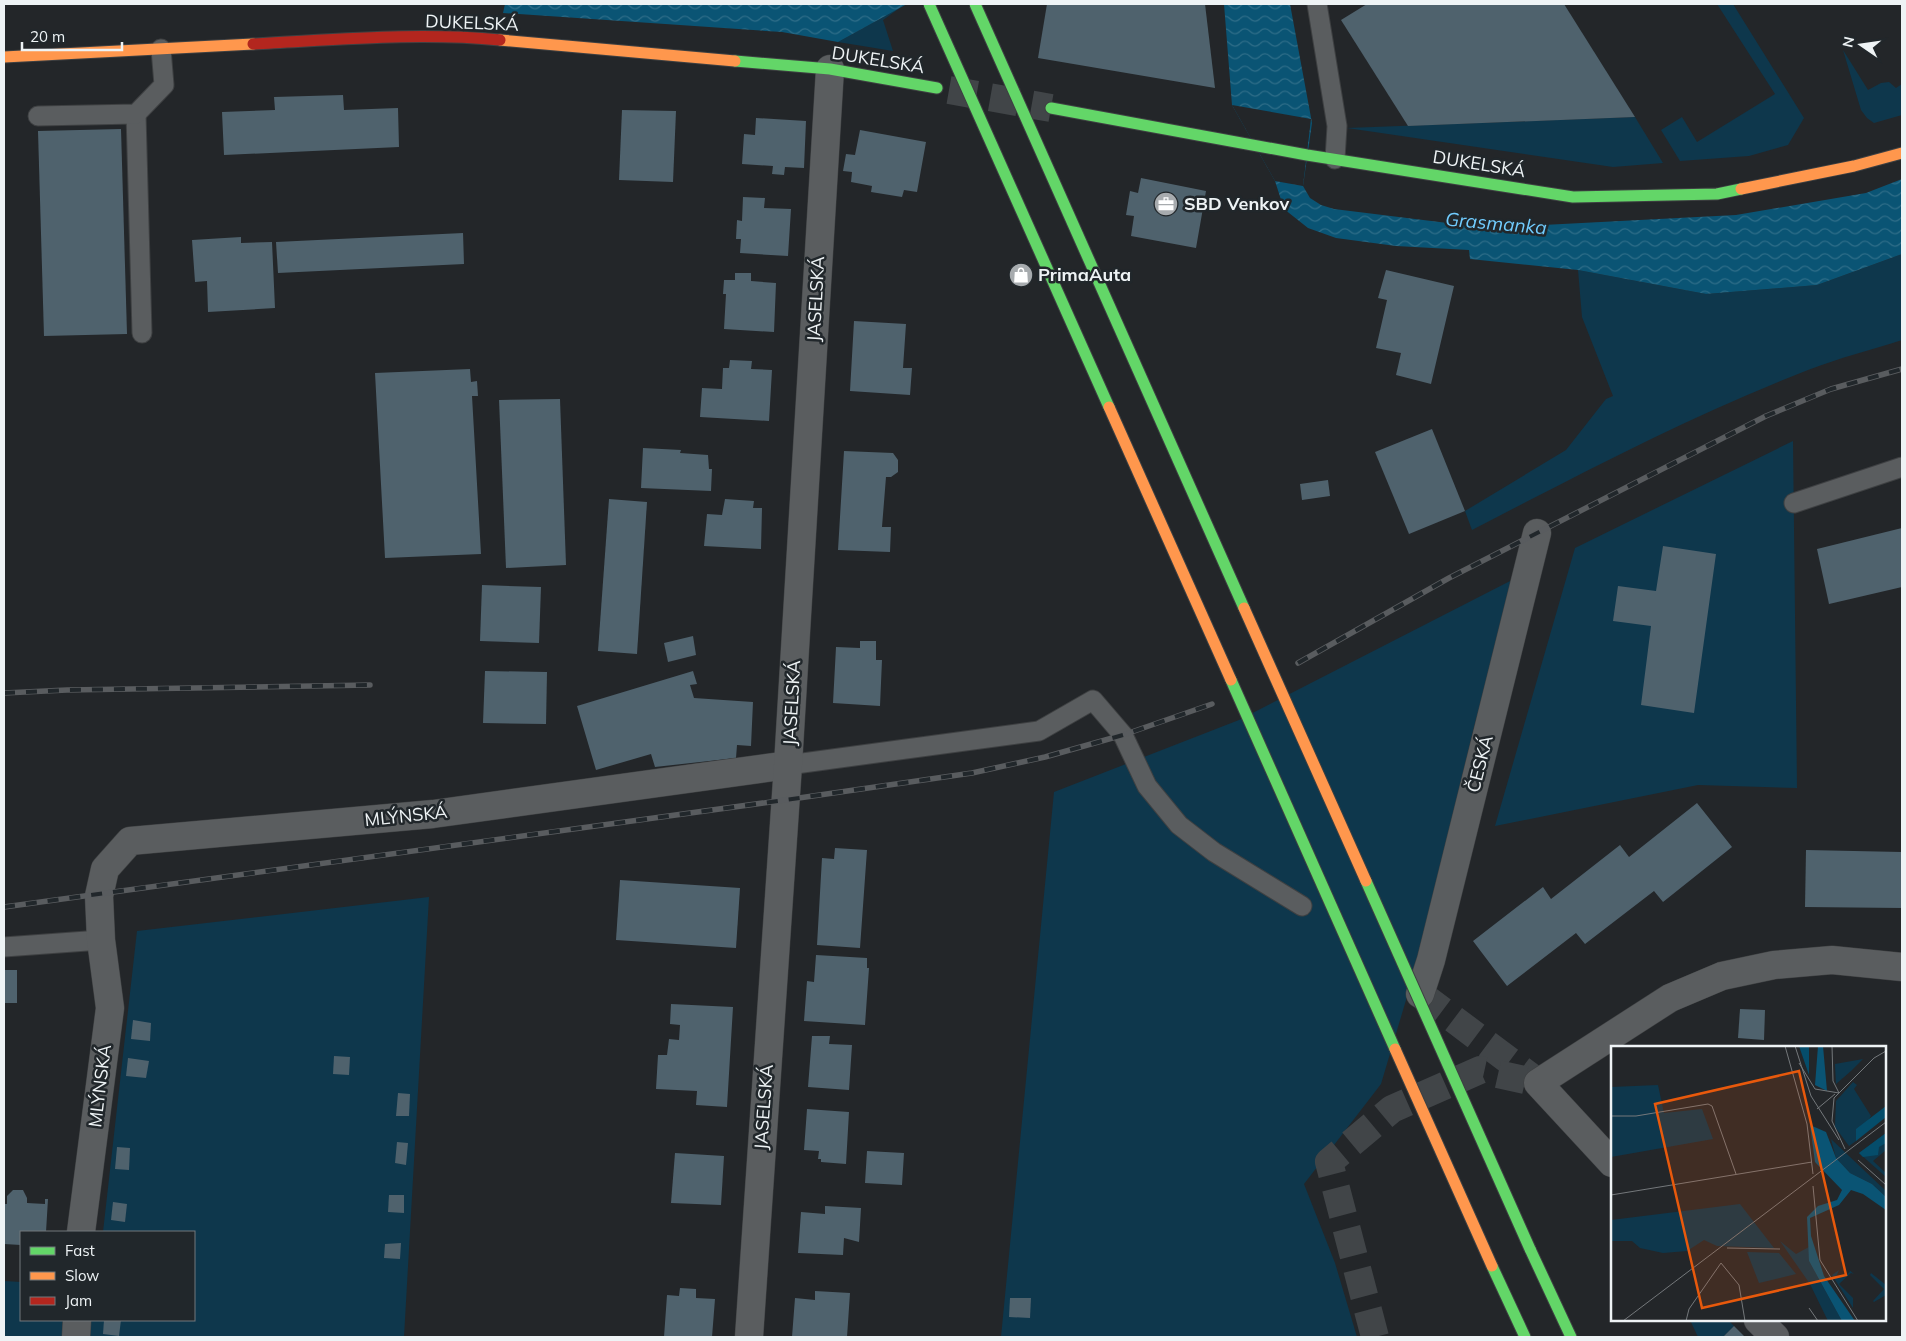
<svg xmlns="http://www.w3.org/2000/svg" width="1906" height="1341" font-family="Mulish,sans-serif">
	<defs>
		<pattern id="water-waves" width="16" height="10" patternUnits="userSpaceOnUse" patternTransform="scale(1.25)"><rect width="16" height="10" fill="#0a5474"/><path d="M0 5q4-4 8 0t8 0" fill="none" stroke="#2e6d88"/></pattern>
	</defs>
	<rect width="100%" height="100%" fill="#232629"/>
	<g fill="#0e374c">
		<polygon points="1717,4 1733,4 1804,118 1788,145 1749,156 1680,161 1661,130 1682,117 1697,142 1775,94"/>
		<polygon points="901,7 883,20 893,51 838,42"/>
		<polygon points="1843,50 1868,90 1881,83 1889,82 1896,88 1902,84 1902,115 1874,123 1867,118 1861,110"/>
		<polygon points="1635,117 1663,163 1613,167 1347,128"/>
		<path d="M1902 254V340C1871 350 1839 358 1808 370 1692 415 1582 473 1472 530L1465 511 1566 450 1606 399 1613 396 1582 317 1578 270 1706 294 1817 285Z"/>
		<polygon points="1793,441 1797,788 1698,785 1495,826 1575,548"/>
		<polygon points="1514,579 1474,727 1423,943 1381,1084 1304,1184 1335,1263 1357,1337 1001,1337 1054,792 1239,720"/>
		<polygon points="429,897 404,1337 4,1337 4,1281 21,1282 21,1320 194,1320 194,1232 103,1232 137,931"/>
		<polygon points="1690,1320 1728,1320 1734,1326 1723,1337 1698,1337"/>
	</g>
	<g fill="url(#water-waves)">
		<polygon points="505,4 907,4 838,42 782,32 503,13"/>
		<polygon points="1224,4 1290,4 1312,123 1303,186 1310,198 1321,205 1334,209 1488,228 1736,215 1866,193 1902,179 1902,254 1817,285 1706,294 1578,270 1470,259 1469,250 1396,246 1336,238 1308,228 1284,209 1275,181 1232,105"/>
	</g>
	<polygon fill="#232629" points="1232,105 1311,119 1303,186 1275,181"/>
	<g fill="#4f626d">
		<polygon points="1047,4 1205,4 1215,88 1038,58"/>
		<polygon points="1367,4 1564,4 1635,117 1408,126 1341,20"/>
		<polygon points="343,95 344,110 398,108 399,147 224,155 222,112 275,110 274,97"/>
		<polygon points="622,110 676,111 673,182 619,180"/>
		<polygon points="756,118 806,121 804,168 785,167 784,175 772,174 773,166 742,164 744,134 755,135"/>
		<polygon points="121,129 127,334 44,336 38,131"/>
		<polygon points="860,130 926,142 917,192 904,190 902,197 871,192 872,186 851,182 852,172 843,171 846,154 855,155"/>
		<polygon points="1141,178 1206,191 1196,248 1131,236 1134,216 1126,215 1130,191 1138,193"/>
		<polygon points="743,197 765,198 764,208 791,209 788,256 740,253 741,239 736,239 737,220 742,221"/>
		<polygon points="463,233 464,264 278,273 276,242"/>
		<polygon points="241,237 241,243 272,242 275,308 208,312 207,281 195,282 192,240"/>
		<polygon points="1386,270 1454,286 1431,384 1396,375 1401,353 1376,348 1387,300 1378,298"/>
		<polygon points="735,273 751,273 751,281 776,283 774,332 724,329 726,294 723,294 724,280 735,280"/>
		<polygon points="854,321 906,324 903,368 912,368 910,395 850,391"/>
		<polygon points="730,360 752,361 751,369 772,370 769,421 700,417 702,388 722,389 723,368 729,368"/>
		<polygon points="470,369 471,382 477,381 478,396 472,396 481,554 385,558 375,373"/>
		<polygon points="560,399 566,565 506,568 499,400"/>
		<polygon points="1432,429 1465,511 1409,534 1375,452"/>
		<polygon points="643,448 681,450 680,453 708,455 709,469 712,469 711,491 641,488"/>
		<polygon points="844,451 893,453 898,460 898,472 891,477 886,477 882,527 891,527 890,552 838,550"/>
		<polygon points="1328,480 1330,496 1302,500 1300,484"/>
		<polygon points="609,499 647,502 637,654 598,651"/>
		<polygon points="725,499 754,501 753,508 762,508 761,549 704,546 707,514 722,515"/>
		<polygon points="1902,528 1902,587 1829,604 1817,549"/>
		<polygon points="1663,546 1716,554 1694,713 1641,705 1651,626 1613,621 1618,586 1656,591"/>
		<polygon points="482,585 541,587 539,643 480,641"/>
		<polygon points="693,636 696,655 668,662 664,643"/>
		<polygon points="860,641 876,641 876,660 882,660 880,706 833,703 836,647 860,648"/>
		<polygon points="485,671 547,672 546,724 483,723"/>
		<polygon points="693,671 697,684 690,685 694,698 753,702 751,746 737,745 736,758 655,767 651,754 596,770 577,706"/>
		<polygon points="1697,803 1732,847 1663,902 1654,891 1585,944 1576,933 1507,986 1473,941 1543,887 1551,899 1620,845 1629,857"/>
		<polygon points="835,848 867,850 860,948 817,945 822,858 834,859"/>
		<polygon points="1806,850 1902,852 1902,908 1805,907"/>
		<polygon points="620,880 740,888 736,948 616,940"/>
		<polygon points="816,955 867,958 867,968 869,968 865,1025 804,1021 807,981 814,982"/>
		<rect x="4" y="970" width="13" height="33"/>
		<polygon points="671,1004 733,1007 727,1107 696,1105 697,1091 656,1089 658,1055 667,1055 669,1039 679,1040 680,1025 670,1024"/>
		<polygon points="1740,1009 1765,1010 1764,1040 1738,1038"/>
		<polygon points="133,1020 151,1023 150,1041 131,1039"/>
		<polygon points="812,1036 830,1036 829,1044 852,1045 849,1090 808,1087"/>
		<polygon points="334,1056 350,1057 349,1075 333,1074"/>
		<polygon points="128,1058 149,1061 146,1078 126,1076"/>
		<polygon points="398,1093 410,1094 409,1116 396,1116"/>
		<polygon points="807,1109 849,1112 846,1164 821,1162 821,1159 818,1159 819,1151 804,1150"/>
		<polygon points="397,1142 408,1143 406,1165 395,1163"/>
		<polygon points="117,1147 130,1148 129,1170 115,1169"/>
		<polygon points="867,1151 904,1153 902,1185 865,1183"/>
		<polygon points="675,1153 724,1156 721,1205 671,1203"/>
		<polygon points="13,1190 23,1190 27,1198 27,1203 45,1204 45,1199 48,1199 46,1232 21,1232 21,1245 4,1244 4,1204 7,1204 7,1196"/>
		<polygon points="389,1195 404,1195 404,1213 388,1212"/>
		<polygon points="113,1202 127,1204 125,1222 111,1220"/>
		<polygon points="825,1206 861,1208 859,1242 844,1238 843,1255 798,1253 801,1212 825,1214"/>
		<polygon points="401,1243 400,1259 384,1258 385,1244"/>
		<polygon points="680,1288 696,1289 696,1298 715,1299 712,1337 664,1337 667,1295 679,1296"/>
		<polygon points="815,1291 850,1293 847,1337 792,1337 795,1298 815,1300"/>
		<polygon points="1010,1298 1031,1298 1030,1318 1009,1317"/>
		<polygon points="104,1320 121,1320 119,1336 103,1334"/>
		<polygon points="1734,1326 1745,1337 1723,1337"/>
	</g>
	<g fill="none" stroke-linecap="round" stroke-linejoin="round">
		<g stroke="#414548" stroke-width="28" stroke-dasharray="28 14" stroke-linecap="butt">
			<polyline points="1420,994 1531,1077"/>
			<polyline points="1375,1337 1329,1162 1392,1109 1480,1070 1538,1083"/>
		</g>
		<polyline stroke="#414548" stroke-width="28" stroke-dasharray="28 14" stroke-linecap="butt" points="949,90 1051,108"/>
		<g stroke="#3e4042" stroke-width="21">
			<g id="lane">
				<polyline points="1317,4 1337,126 1335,159"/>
				<polyline points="136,114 142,333"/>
				<polyline points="38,116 136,114 164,85 161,49"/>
				<polyline points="1794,503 1902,467"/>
				<polyline points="788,765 1039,731 1093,700 1123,735 1147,786 1179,825 1214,852 1302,906"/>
				<polyline points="4,947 101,940"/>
			</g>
		</g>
		<g stroke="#3e4042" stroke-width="29">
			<g id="street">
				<polyline points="1420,994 1431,960 1537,533"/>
				<polyline points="1612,1163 1538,1083 1670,998 1722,976 1774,965 1832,960 1902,967"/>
				<polyline points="81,1232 110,1008 101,940 99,896 105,869 130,841 433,814 788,765"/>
				<polyline points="1758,1320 1775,1337"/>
				<polyline points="76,1337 77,1320"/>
				<polyline points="749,1337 788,765 830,69"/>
			</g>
		</g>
		<g stroke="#3e4042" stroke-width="13">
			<g id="fast">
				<polyline points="735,61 830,69 937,88"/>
				<polyline points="1051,108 1307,155 1573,197 1717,194 1741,189"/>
				<polyline points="1530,1249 1571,1337"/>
				<polyline points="1492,1266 1525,1337"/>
			</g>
		</g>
		<g stroke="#3e4042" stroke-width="13">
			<g id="slow">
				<polyline points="500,40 735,61"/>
				<polyline points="4,57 253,44"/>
				<polyline points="1741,189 1854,166 1902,153"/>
			</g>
		</g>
		<g stroke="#3e4042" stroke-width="13">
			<path id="jam" d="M253 44C335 40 418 32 500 40"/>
		</g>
		<use href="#lane" stroke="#5a5d5f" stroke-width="19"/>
		<use href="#street" stroke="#5a5d5f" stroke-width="28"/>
		<use href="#fast" stroke="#63d668" stroke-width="11"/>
		<use href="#slow" stroke="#ff974d" stroke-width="11"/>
		<use href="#jam" stroke="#b3261e" stroke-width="11"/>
		<g stroke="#595c5f" stroke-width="5.5">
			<g id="rail">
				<polyline points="1298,663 1449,578 1766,416 1831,389 1902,369"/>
				<polyline points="4,693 67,690 370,685"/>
				<polyline points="4,907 785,800 972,773 1045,757 1123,735 1212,704"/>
			</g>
		</g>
		<use href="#rail" stroke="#21272b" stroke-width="4" stroke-dasharray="11" stroke-linecap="butt"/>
		<g stroke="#3e4042" stroke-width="13" stroke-linecap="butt">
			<g id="fast-bridge">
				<polyline points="929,4 1109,407"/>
				<polyline points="975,4 1244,608"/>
				<polyline points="1231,680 1395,1049"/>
				<polyline points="1366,881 1530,1249"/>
			</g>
		</g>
		<g stroke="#3e4042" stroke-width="13" stroke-linecap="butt">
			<g id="slow-bridge">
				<polyline points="1109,407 1231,680"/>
				<polyline points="1244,608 1366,881"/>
				<polyline points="1395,1049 1492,1266"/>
			</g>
		</g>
		<use href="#fast-bridge" stroke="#63d668" stroke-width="11"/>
		<use href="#slow-bridge" stroke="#ff974d" stroke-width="11"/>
	</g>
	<defs>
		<g id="office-disc" transform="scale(1.25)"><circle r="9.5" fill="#a7abae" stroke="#21272b"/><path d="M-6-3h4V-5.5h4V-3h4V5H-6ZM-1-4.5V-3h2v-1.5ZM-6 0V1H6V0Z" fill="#fff"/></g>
		<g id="shop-disc" transform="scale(1.25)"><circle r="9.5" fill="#a7abae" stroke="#21272b"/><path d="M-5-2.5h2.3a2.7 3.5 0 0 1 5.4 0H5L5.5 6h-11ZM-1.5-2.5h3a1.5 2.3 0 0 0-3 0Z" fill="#fff"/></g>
	</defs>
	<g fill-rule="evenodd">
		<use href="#office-disc" x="1166" y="204"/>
		<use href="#shop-disc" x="1021" y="275"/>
	</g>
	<g text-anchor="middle" stroke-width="5" stroke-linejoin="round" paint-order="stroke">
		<g font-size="18" fill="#eef3f5" stroke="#21272b">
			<text transform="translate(472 23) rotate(2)" y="6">DUKELSKÁ</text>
			<text transform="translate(878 60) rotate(9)" y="6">DUKELSKÁ</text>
			<text transform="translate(1479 164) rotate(9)" y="6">DUKELSKÁ</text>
			<text transform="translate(816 299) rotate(-87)" y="6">JASELSKÁ</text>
			<text transform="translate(792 703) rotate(-87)" y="6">JASELSKÁ</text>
			<text transform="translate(1480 764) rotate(-76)" y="6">ČESKÁ</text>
			<text transform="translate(406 816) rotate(-6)" y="6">MLÝNSKÁ</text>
			<text transform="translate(100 1086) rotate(-83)" y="6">MLÝNSKÁ</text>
			<text transform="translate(764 1107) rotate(-86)" y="6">JASELSKÁ</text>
		</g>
		<g font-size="18" font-weight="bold" fill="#eef3f5" stroke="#21272b" text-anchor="start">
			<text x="1184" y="210">SBD Venkov</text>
			<text x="1038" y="281">PrimaAuta</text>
		</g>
		<g font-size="19" font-style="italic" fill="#71ccfe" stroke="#21272b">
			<text transform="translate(1496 223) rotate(5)" y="7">Grasmanka</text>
		</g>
	</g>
	<g transform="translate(1611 1046)">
		<rect width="275" height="275" fill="#232629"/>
		<path d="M252 13 240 25 225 38 224 18ZM242 36 246 39 243 43 260 70 245 95 238 100 224 81 225 55ZM47 39 53 67 91 63 102 93 0 111V41ZM275 87V104L262 115 275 127V131L248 107ZM220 93 275 145V151L261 138 239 127 225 112ZM129 158 163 202 106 200 93 194 76 205 52 207 29 202 21 195H0V174ZM169 195 185 208 198 201V215L231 275H217L199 238ZM136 206 168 207 185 228 148 237ZM237 223 243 228 240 227 228 238 242 252V262L221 229 228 224 225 231H234L239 225ZM260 227 275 239V249L263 256 262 255 273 243 259 229Z" fill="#0e374c"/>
		<path d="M188 0H198V29ZM275 60V71L245 95V83ZM275 87V97L268 101 267 109 252 111 248 107Z" fill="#054d6b"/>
		<path d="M207 0H212L216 45 204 39ZM199 79 215 86 225 112 239 127 261 138 275 151V164L252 148 240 144 228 159 199 172 200 190 213 230 244 275H231L198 215 196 171 207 160 226 154 231 144 204 116Z" fill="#0a5474"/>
		<path fill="none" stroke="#74787b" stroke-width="1" d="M174 0 196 78 202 128M184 0 200 50 228 94M221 0 222 35 228 47M188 17 204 43 228 47M206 63 224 48M0 70H25L97 58 101 60 125 128M234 103 221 75 223 52 263 12 275 5M247 114 275 139M202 140 209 214 247 275M0 149 201 116M116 202 169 203M198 262 207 275M12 275 275 76M75 275 78 263 110 217 128 239 134 275"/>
		<path fill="#e8590c" fill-opacity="0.15" stroke="#e8590c" stroke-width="2.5" d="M188 25 235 229 91 262 44 58Z"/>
		<rect width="275" height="275" fill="none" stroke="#eef3f5" stroke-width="2.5"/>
	</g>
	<rect width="1906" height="1341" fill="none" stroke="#eef3f5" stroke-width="10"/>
	<rect x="20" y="1231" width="175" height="90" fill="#21272b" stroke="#73797c"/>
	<rect x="30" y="1247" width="25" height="8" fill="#63d668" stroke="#73797c"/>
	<text x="65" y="1256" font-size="15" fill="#eef3f5">Fast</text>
	<rect x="30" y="1272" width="25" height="8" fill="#ff974d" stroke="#73797c"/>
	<text x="65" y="1281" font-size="15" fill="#eef3f5">Slow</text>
	<rect x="30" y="1297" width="25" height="8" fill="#b3261e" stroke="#73797c"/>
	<text x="65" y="1306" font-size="15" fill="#eef3f5">Jam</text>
	<g transform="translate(1861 45) rotate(283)" stroke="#21272b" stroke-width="4" paint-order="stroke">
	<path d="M0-4L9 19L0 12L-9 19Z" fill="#eef3f5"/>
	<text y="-8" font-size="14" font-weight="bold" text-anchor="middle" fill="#eef3f5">N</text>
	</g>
	<path d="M22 42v8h100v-8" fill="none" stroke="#eef3f5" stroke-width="2.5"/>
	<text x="30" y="42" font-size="15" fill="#eef3f5" stroke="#21272b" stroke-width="4" paint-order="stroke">20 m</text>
</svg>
